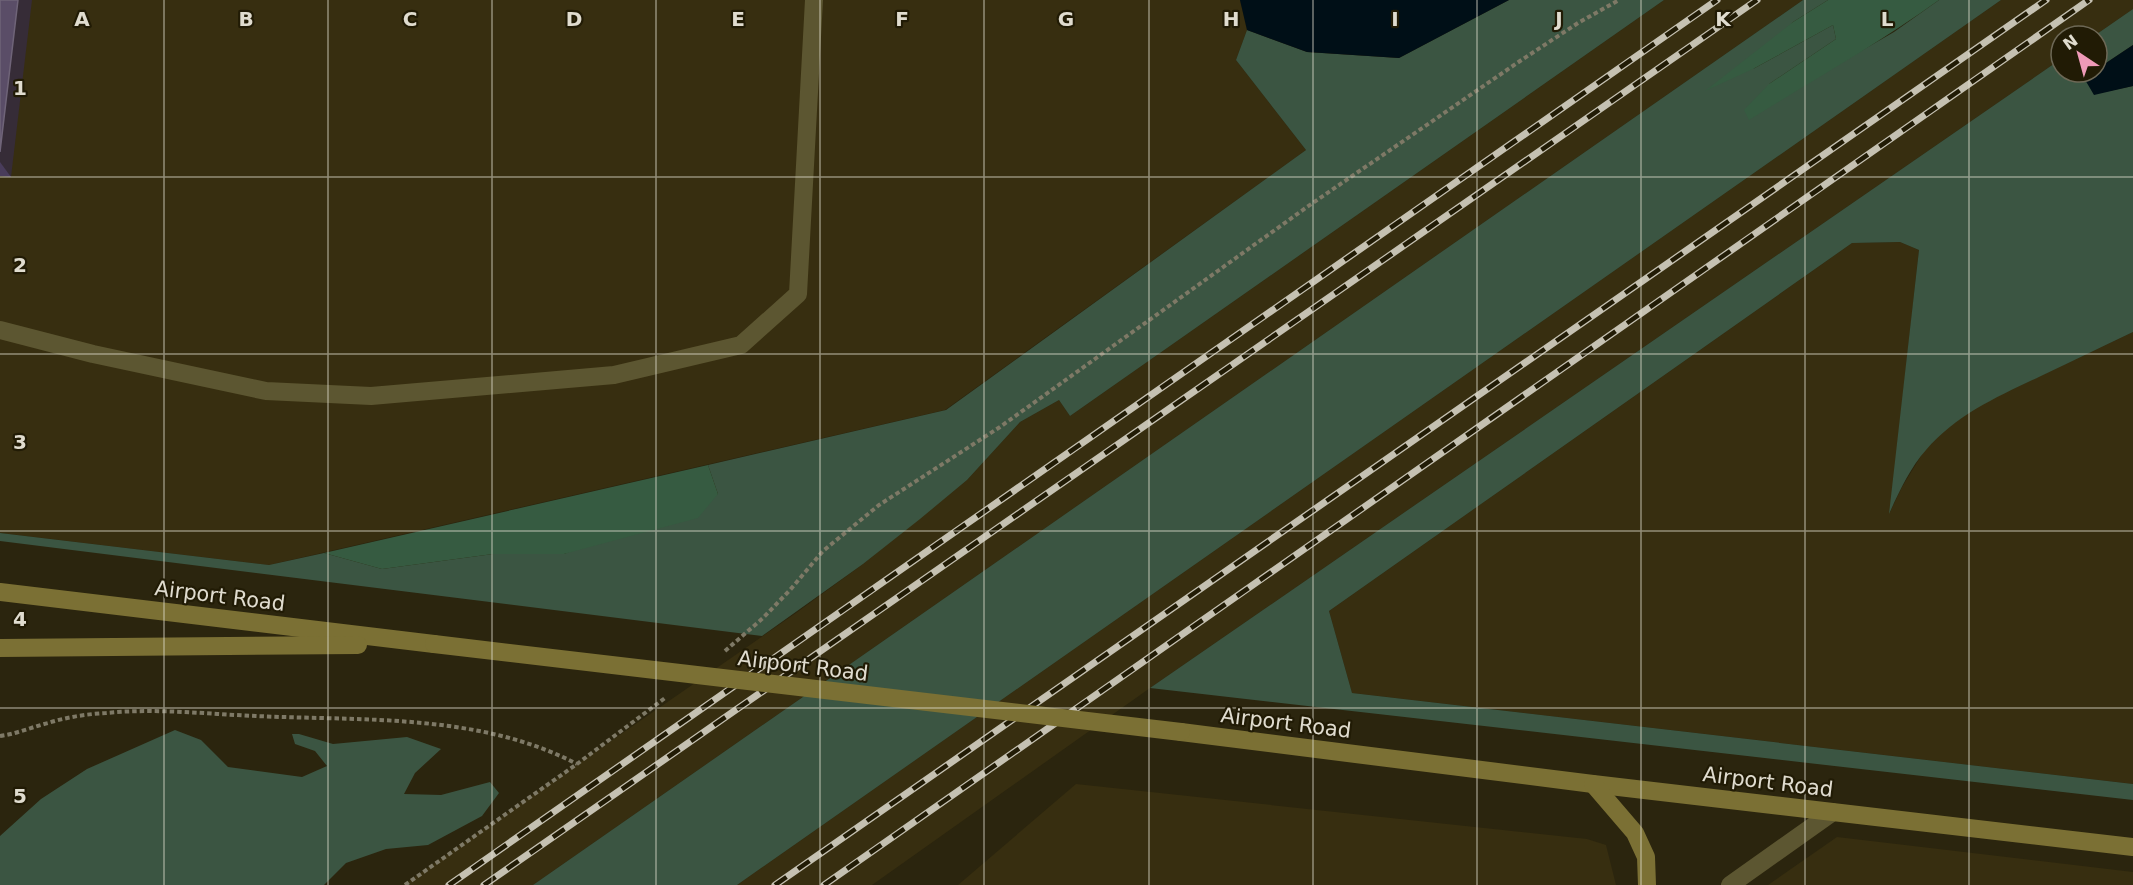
<svg xmlns="http://www.w3.org/2000/svg" width="2133" height="885" font-family="'DejaVu Sans',sans-serif">
	<rect width="100%" height="100%" fill="#2b250e"/>
	<g fill="#372e10">
		<polygon points="0,0 1240,0 1247,30 1236,60 1306,150 945,410 269,565 0,533"/>
		<polygon points="1664,0 1803,0 533,885 403,885 796,613 863,564 967,480 1020,422 1059,400 1070,416"/>
		<polygon points="2001,0 2133,0 2133,9 2094,36 2061,36 2061,59 1150,688 872,885 737,885"/>
		<polygon points="1900,242 1919,250 1890,512 1902,487 1924,451 1945,430 1972,410 1998,396 2133,332 2133,784 1352,693 1329,611 1852,243"/>
		<polygon points="1076,784 1587,839 1606,845 1616,885 958,885"/>
		<polygon points="1837,837 2133,872 2133,885 1768,885"/>
	</g>
	<g fill="#3b5542">
		<polygon points="1509,0 1664,0 1070,416 1059,400 1020,422 967,480 920,519 863,564 762,636 0,541 0,533 269,565 324,553 382,569 493,554 564,554 718,494 708,465 946,410 1306,150 1236,60 1247,30 1307,52 1399,58"/>
		<polygon points="1803,0 1828,0 1793,22 1753,69 1833,25 1836,39 1769,84 1837,65 1894,32 1939,0 2001,0 737,885 533,885"/>
		<polygon points="2133,9 2133,45 2097,69 2097,36 2094,36"/>
		<path d="M2061 59V72H2093L2085 78 2094 94 2133 86V332C2102 347 2072 361 2041 376 1999 396 1957 414 1926 450 1910 468 1899 492 1889 514L1919 250 1900 242 1852 243 1329 611 1352 693 2133 784V800L1150 688Z"/>
		<polygon points="175,730 201,740 228,767 302,777 327,766 315,751 295,744 292,734 299,734 333,744 407,737 441,749 415,773 404,794 441,795 490,782 499,793 482,816 428,845 386,849 346,863 324,885 0,885 0,836 41,799 87,769"/>
	</g>
	<g fill="#365b41">
		<path d="M1828 0H1939C1878 44 1813 80 1749 120L1744 110 1769 84 1836 39 1833 25 1753 69 1705 91 1793 22Z"/>
		<polygon points="708,465 718,494 698,518 564,554 493,554 382,569 324,553"/>
	</g>
	<g fill="#000f17">
		<polygon points="1240,0 1509,0 1399,58 1307,52 1247,30"/>
		<polygon points="2133,45 2133,86 2094,95 2084,78 2093,72 2097,72 2097,69"/>
	</g>
	<g fill="none" stroke-linecap="round" stroke-linejoin="round">
		<g stroke="#7e7966" stroke-width="4" stroke-dasharray="4.5 3" stroke-linecap="butt">
			<polyline points="725,651 763,618 790,590 823,551 879,505 1000,427 1307,207 1520,61 1578,23 1619,0"/>
			<path d="M0 736C16 734 32 727 48 723 67 717 87 714 106 713 156 708 206 714 256 716 363 721 479 713 577 764"/>
			<polyline points="405,885 577,764 665,698"/>
		</g>
		<polyline stroke="#5c5631" stroke-width="18" points="0,330 93,354 266,391 371,396 614,375 741,345 798,294 814,0"/>
		<polyline stroke="#5c5631" stroke-width="18" points="1730,885 1833,812"/>
		<g stroke="#7b7034" stroke-width="18">
			<polyline points="0,592 434,644"/>
			<polyline points="0,648 358,645"/>
			<polyline points="1181,732 1593,784 2133,847"/>
			<polyline points="1593,784 1635,833 1646,857 1647,885"/>
		</g>
		<g stroke="#c5c1b2" stroke-width="7">
			<g id="rail">
				<polyline points="449,885 1717,0"/>
				<polyline points="484,885 1757,0"/>
				<polyline points="775,885 2046,0"/>
				<polyline points="824,885 2089,0"/>
			</g>
		</g>
		<use href="#rail" stroke="#211b05" stroke-width="4.5" stroke-dasharray="14" stroke-linecap="butt"/>
		<polyline stroke="#7b7034" stroke-width="18" points="434,644 1181,732"/>
	</g>
	<polygon fill="#493c5b" points="0,0 11,177 0,176"/>
	<polygon fill="#362c37" points="18,0 32,0 11,177 0,162 0,152"/>
	<polygon fill="#5a4d67" stroke="#6f6478" stroke-width="1.5" points="0,0 18,0 0,152"/>
	<path fill="none" stroke="#e0dccf" stroke-width="1.5" stroke-opacity="0.55" d="M164 0V885M328 0V885M492 0V885M656 0V885M820 0V885M984 0V885M1149 0V885M1313 0V885M1477 0V885M1641 0V885M1805 0V885M1969 0V885M0 177H2133M0 354H2133M0 531H2133M0 708H2133"/>
	<g text-anchor="middle" stroke-width="4.5" stroke-linejoin="round" paint-order="stroke">
		<g font-size="21" fill="#e0dccf" stroke="#211b05">
			<text transform="translate(220 596) rotate(7)" y="7">Airport Road</text>
			<text transform="translate(803 666) rotate(7)" y="7">Airport Road</text>
			<text transform="translate(1286 723) rotate(7)" y="7">Airport Road</text>
			<text transform="translate(1768 782) rotate(7)" y="7">Airport Road</text>
		</g>
	</g>
	<g font-size="20" text-anchor="middle" font-weight="bold" fill="#e0dccf" stroke="#211b05" stroke-width="4.5" stroke-linejoin="round" paint-order="stroke">
		<text x="82" y="26">A</text>
		<text x="246" y="26">B</text>
		<text x="410" y="26">C</text>
		<text x="574" y="26">D</text>
		<text x="738" y="26">E</text>
		<text x="902" y="26">F</text>
		<text x="1066" y="26">G</text>
		<text x="1231" y="26">H</text>
		<text x="1395" y="26">I</text>
		<text x="1559" y="26">J</text>
		<text x="1723" y="26">K</text>
		<text x="1887" y="26">L</text>
		<text x="20" y="95">1</text>
		<text x="20" y="272">2</text>
		<text x="20" y="449">3</text>
		<text x="20" y="626">4</text>
		<text x="20" y="803">5</text>
	</g>
	<g transform="translate(2079 54) rotate(324)"><circle r="28" fill="#211b05" stroke="#6d6856" stroke-width="1.5"/>
	<path d="M0-4.5L10 22L0 15L-10 22Z" fill="#ef9ab8"/>
	<text y="-9" font-size="16" font-weight="bold" text-anchor="middle" fill="#e0dccf">N</text>
	</g>
</svg>
